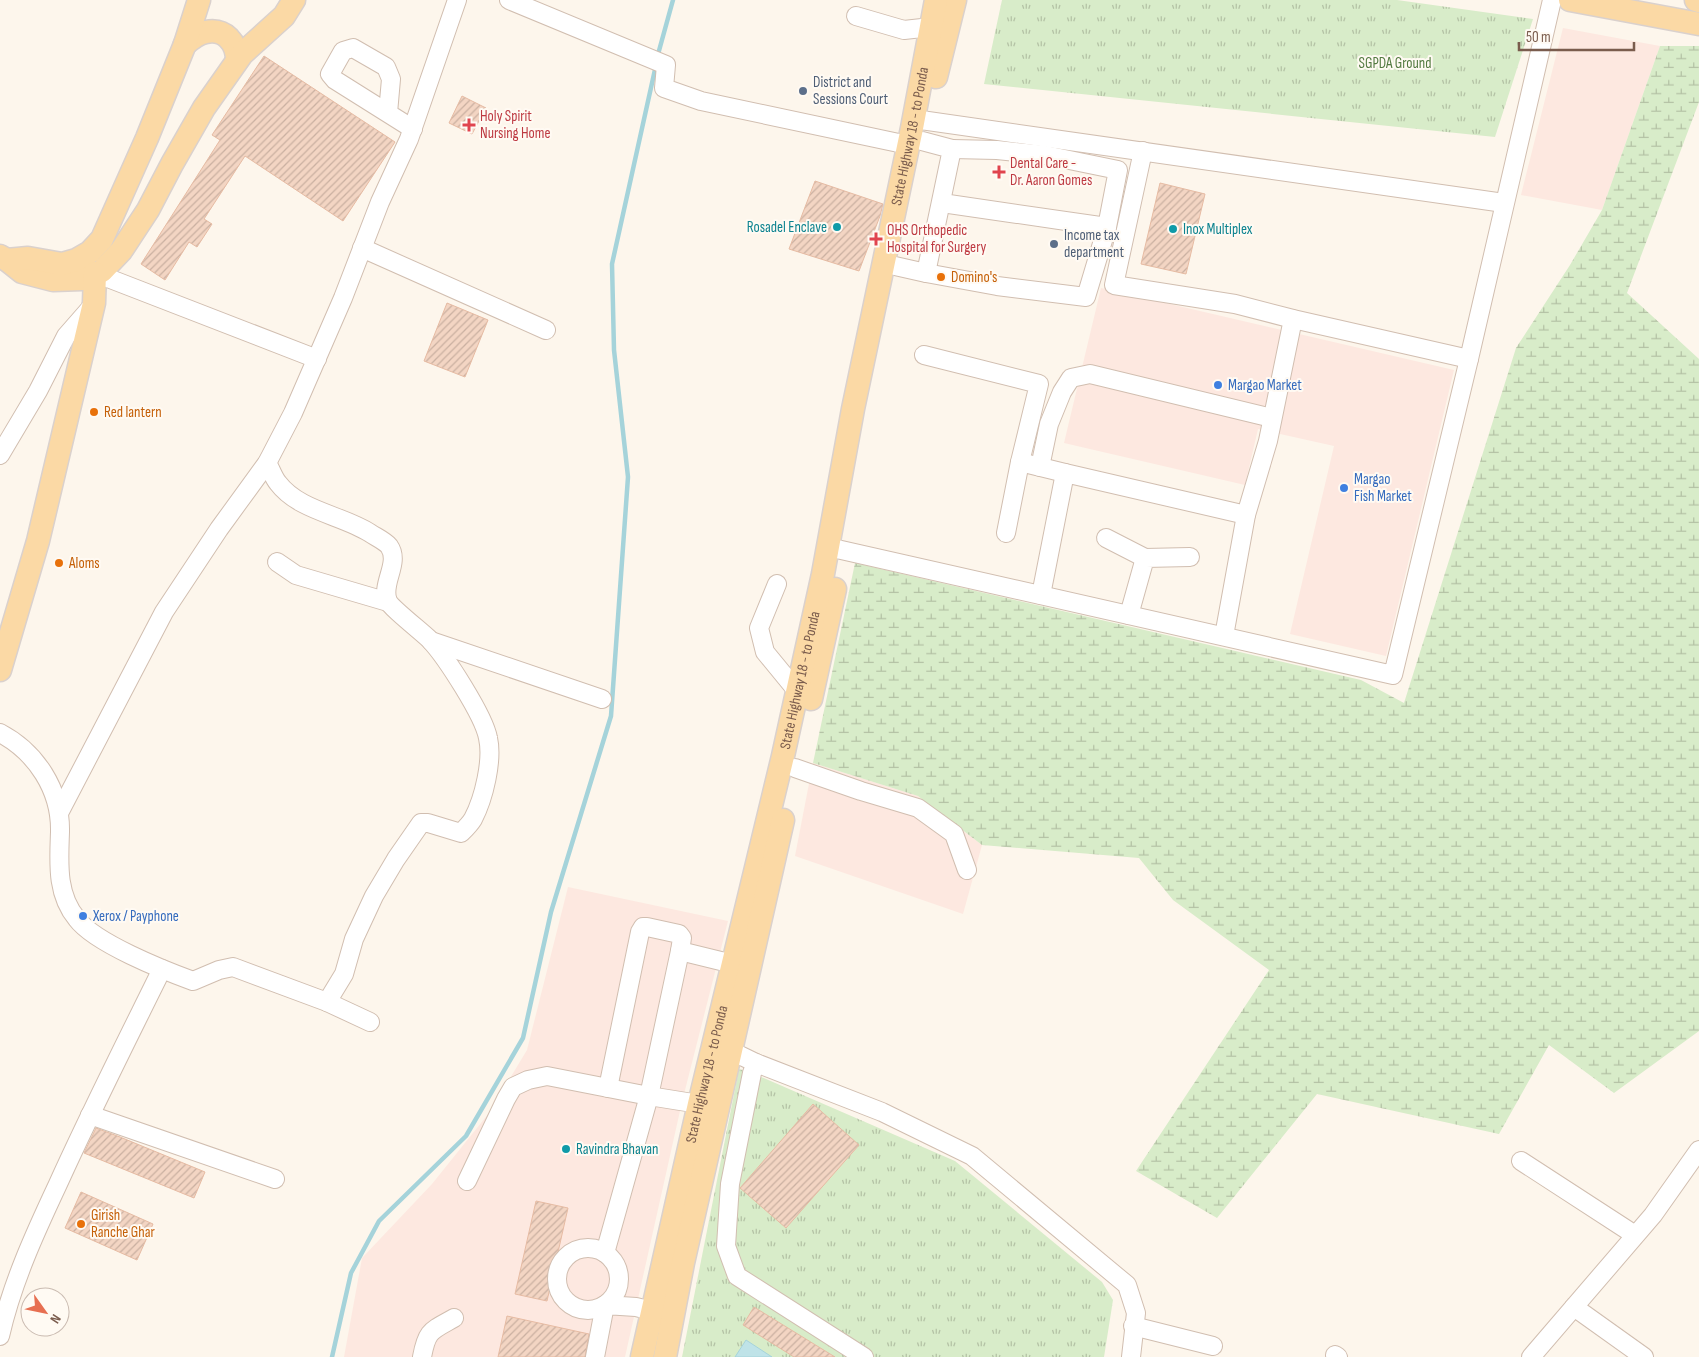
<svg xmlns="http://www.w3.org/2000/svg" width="1699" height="1357" font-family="'Sofia Sans Condensed',sans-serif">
	<defs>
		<pattern id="wetland-marsh" width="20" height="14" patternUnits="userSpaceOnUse" patternTransform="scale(1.25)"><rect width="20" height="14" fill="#d8ecc9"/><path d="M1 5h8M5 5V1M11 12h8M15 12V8" fill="none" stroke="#b4c2a5"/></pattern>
		<pattern id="park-tufts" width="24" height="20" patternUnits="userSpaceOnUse" patternTransform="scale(1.25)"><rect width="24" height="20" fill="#d8ecc9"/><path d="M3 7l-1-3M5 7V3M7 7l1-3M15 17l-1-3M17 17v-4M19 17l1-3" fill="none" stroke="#b4c2a5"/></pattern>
		<pattern id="building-hatch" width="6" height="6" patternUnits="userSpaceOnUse" patternTransform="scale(1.25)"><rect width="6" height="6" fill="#f3d5c3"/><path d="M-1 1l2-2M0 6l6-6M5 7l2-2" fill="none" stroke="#cab0a1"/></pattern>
	</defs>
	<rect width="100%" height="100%" fill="#fdf6ec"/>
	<g fill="#fde8e0">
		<polygon points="1563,28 1660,46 1602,210 1521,195"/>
		<polygon points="1101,288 1454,370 1386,656 1290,634 1334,446 1258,429 1245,485 1064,443"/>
		<polygon points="813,763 918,796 982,845 963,914 795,856"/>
		<polygon points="568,887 728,921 682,1102 625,1357 344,1357 362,1258 432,1184 489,1113 527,1050"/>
	</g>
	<polygon fill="url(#wetland-marsh)" points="1660,46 1699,46 1699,102 1627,293 1699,359 1699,1031 1614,1093 1549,1045 1499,1134 1317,1094 1217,1218 1136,1171 1269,970 1173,900 1139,858 982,845 918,796 813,763 855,563 1361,680 1404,703 1516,348 1570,265 1602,210"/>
	<g fill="url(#park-tufts)">
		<polygon points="1002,0 1397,0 1533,19 1495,137 984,84"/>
		<polygon points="739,1069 752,1073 955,1161 1102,1282 1113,1300 1104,1357 682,1357"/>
	</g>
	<polygon fill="#bfe3e8" stroke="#a5d3da" points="746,1340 772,1357 735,1357"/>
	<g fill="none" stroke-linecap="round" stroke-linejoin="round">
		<g stroke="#a5d3da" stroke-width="4.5">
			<polyline points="657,58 673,0"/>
			<polyline points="332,1357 351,1273 379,1221 466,1136 523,1038 551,912 611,716 628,477 614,350 612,264 656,65"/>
		</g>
	</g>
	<g fill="url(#building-hatch)" stroke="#e6bba3">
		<polygon points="264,56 395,142 343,221 245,156 204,219 212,224 197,247 189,242 165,280 141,264 220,140 212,135"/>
		<polygon points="462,96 486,108 472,134 449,123"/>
		<polygon points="815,181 883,204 880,216 859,271 789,249"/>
		<polygon points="1160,183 1205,194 1186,274 1141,264"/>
		<polygon points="447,303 488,320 465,377 424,361"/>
		<polygon points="813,1104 859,1145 786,1228 740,1188"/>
		<polygon points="96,1128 120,1137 205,1172 194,1198 84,1153"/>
		<polygon points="81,1192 153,1224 137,1260 65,1228"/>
		<polygon points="536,1201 568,1208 547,1301 515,1294"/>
		<polygon points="754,1307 835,1357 794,1357 743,1325"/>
		<polygon points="507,1316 589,1334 585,1357 498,1357"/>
	</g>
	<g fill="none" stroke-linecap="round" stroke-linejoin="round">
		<g stroke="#d1beb0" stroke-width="20">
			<g id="minor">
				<polyline points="509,0 666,65 664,88 701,101 908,145"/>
				<polyline points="856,16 904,30 931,27"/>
				<polyline points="388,113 391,79 386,67 353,48 343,51 330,74 335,80 413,129"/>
				<polyline points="914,119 1504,203"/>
				<polyline points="1143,151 1114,285 1235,304 1293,319 1469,359"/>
				<polyline points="942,203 1107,227 1118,170 1045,155 997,150 952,149"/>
				<polyline points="362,248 546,330"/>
				<polyline points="895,266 926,273 952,149 922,141"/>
				<polyline points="95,273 317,359"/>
				<polyline points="926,273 997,286 1086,297 1107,227"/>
				<polyline points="924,355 1039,384 1020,462"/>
				<polyline points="0,455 38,391 66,336 94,304"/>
				<polyline points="1040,467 1049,424 1062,392 1071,378 1090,374 1272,418"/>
				<polyline points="1006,533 1020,462 1065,473"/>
				<polyline points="1106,538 1145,558"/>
				<polyline points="828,547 1393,675 1469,359 1552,0"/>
				<polyline points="277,562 296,575 388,602"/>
				<polyline points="777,584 759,628 765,652 797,691"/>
				<polyline points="1041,595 1065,473 1246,515"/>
				<polyline points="1129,615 1145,558 1190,557"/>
				<polyline points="1224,636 1246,515 1268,441 1293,319"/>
				<polyline points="431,641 602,699"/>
				<path d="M0 733C36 752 61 790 60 832 59 862 56 894 77 919 95 943 163 970 193 981L219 970 233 967 327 1002 344 974 354 939 374 896 396 859 421 823H428L461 833C465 829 470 824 473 819 484 798 493 760 488 738 484 716 446 657 430 640 422 632 391 608 388 601 380 584 401 563 389 546 385 541 376 537 370 533 342 515 299 511 278 483 273 477 271 469 267 463"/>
				<polyline points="795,768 861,791 918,808 954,834 967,870"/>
				<polyline points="59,813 164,612 219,529 267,463 293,413 343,298 380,202 409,139 457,0"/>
				<polyline points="680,951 733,964"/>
				<polyline points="327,1002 370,1022"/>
				<polyline points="721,1046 756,1063 882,1112 972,1156 1127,1285 1136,1313 1131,1357"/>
				<polyline points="756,1063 752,1073 730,1184 726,1246 737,1276 864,1357"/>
				<polyline points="90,1115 275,1179"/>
				<polyline points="1521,1161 1635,1235"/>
				<polyline points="467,1181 506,1099 513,1087 528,1080 547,1076 649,1096 699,1104"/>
				<circle cx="588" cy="1279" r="31"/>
				<polyline points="605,1253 649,1096 680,951 682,938 679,934 647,927 643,927 640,932 608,1088"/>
				<polyline points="1574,1307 1644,1357"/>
				<polyline points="1133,1326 1213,1346"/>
				<path d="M0 1336C12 1283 35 1233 58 1184 91 1111 127 1040 162 969"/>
				<polyline points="1335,1355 1338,1357"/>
				<path d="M422 1357C427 1330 431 1331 454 1318"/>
				<polyline points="595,1357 605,1305 636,1307 652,1311"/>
				<polyline points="1531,1357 1653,1215 1699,1150"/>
			</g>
		</g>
		<g stroke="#dad1cd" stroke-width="25">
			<g id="major">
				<polyline points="1570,0 1699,24"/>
				<polyline points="1696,0 1699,1"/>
				<path d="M185 44C191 39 198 33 206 32 225 28 237 43 237 60"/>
				<polyline points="936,77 955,0"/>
				<polyline points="0,256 7,260 22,272 53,280 82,279 102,271 121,251 148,210 172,164 204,108 242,54 284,16 294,0"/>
				<polyline points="7,260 28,258 62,264 76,260 90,252 102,239 147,138 185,44 199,0"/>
				<polyline points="0,670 38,541 94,303 95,273"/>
				<polyline points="811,699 835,589"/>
				<path id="s1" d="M642 1357 699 1104 783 756 823 574 853 409 912 128 936 0"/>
				<polyline points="665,1357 683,1263 783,820"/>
			</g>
		</g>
		<use href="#minor" stroke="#fff" stroke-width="18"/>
		<use href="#major" stroke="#fbd9a5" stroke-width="22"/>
	</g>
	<g fill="#5c6f8a" stroke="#fffaf3" stroke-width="2">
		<circle cx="803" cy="91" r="5"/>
		<circle cx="1054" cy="244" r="5"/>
	</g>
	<g fill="#e0444e" stroke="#fffaf3" stroke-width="2">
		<path d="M466.5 117.5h5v5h5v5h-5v5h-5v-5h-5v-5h5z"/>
		<path d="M996.5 164.5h5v5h5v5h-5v5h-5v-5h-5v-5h5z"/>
		<path d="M873.5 231.5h5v5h5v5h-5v5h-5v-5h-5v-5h5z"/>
	</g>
	<g fill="#0f9aa8" stroke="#fffaf3" stroke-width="2">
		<circle cx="837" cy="227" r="5"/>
		<circle cx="1173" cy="229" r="5"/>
		<circle cx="566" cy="1149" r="5"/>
	</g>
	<g fill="#e8710a" stroke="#fffaf3" stroke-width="2">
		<circle cx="941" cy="277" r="5"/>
		<circle cx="94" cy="412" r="5"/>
		<circle cx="59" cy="563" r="5"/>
		<circle cx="81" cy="1224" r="5"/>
	</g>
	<g fill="#3f7fe0" stroke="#fffaf3" stroke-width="2">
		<circle cx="1218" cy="385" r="5"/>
		<circle cx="1344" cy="488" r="5"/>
		<circle cx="83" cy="916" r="5"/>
	</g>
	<g text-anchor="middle" stroke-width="4" stroke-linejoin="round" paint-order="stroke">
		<g font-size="15" fill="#537a41" stroke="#fffaf3">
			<text x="1395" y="68">SGPDA Ground</text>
		</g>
		<g font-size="15" fill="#4e5e75" stroke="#fffaf3" text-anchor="start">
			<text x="813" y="87">District and<tspan x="813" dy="17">Sessions Court</tspan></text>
			<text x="1064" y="240">Income tax<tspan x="1064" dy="17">department</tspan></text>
		</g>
		<g font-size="15" fill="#be3a42" stroke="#fffaf3" text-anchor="start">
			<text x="480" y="121">Holy Spirit<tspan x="480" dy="17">Nursing Home</tspan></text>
			<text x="1010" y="168">Dental Care -<tspan x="1010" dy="17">Dr. Aaron Gomes</tspan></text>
			<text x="887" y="235">OHS Orthopedic<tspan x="887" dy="17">Hospital for Surgery</tspan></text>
		</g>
		<g font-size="15" fill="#7a5c4d" stroke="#fffaf3">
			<text dy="5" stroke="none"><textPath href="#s1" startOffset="1250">State Highway 18 - to Ponda</textPath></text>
			<text dy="5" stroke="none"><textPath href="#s1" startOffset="695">State Highway 18 - to Ponda</textPath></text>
			<text dy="5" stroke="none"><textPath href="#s1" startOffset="290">State Highway 18 - to Ponda</textPath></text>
		</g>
		<g font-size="15" fill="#0d838f" stroke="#fffaf3" text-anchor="start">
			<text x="827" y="232" text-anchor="end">Rosadel Enclave</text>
			<text x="1183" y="234">Inox Multiplex</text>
			<text x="576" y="1154">Ravindra Bhavan</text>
		</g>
		<g font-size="15" fill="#c56008" stroke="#fffaf3" text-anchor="start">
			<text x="951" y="282">Domino's</text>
			<text x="104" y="417">Red lantern</text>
			<text x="69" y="568">Aloms</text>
			<text x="91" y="1220">Girish<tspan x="91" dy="17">Ranche Ghar</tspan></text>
		</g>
		<g font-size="15" fill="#366cbe" stroke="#fffaf3" text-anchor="start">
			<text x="1228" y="390">Margao Market</text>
			<text x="1354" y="484">Margao<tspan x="1354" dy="17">Fish Market</tspan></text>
			<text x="93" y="921">Xerox / Payphone</text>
		</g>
	</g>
	<g transform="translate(45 1312) rotate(123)"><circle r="24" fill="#fffaf3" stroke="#cabbb1"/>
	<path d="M0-4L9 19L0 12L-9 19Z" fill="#e76f51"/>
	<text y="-8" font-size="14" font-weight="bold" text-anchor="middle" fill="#7a5c4d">N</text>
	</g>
	<path d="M1519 42v8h115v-8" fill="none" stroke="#7a5c4d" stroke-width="2.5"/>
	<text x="1526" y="42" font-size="15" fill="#7a5c4d" stroke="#fffaf3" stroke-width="4" paint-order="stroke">50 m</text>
</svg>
